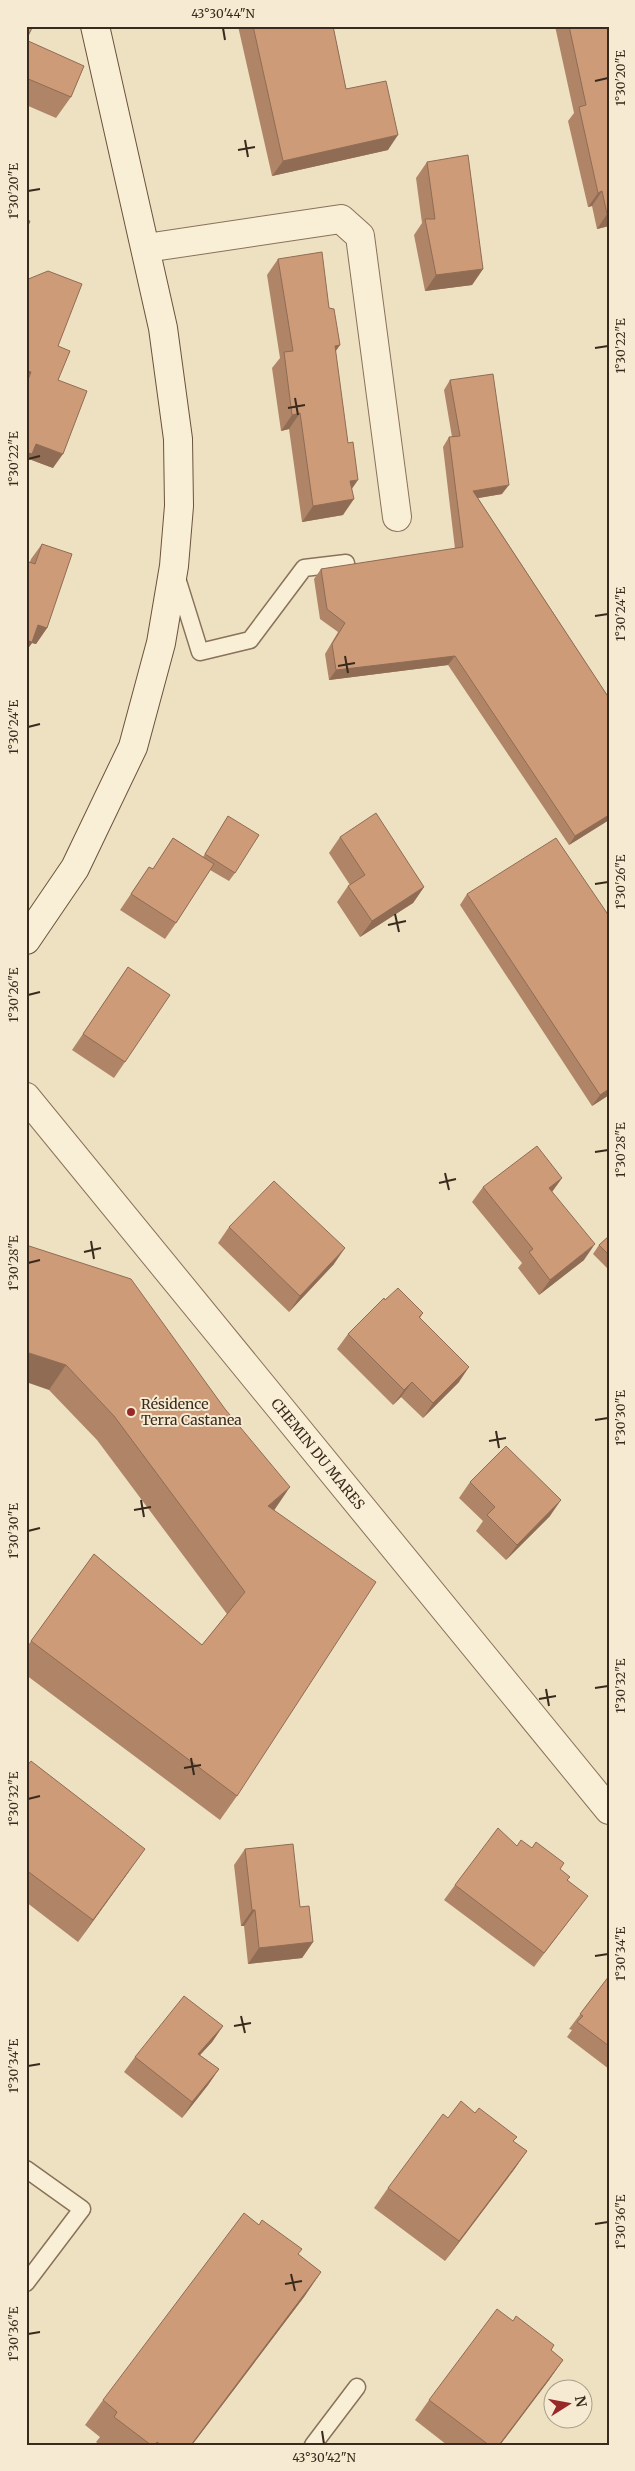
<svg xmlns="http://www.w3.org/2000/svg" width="635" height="2471" font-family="Merriweather,serif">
	<rect width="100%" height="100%" fill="#eee1c2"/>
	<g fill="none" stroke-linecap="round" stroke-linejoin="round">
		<g stroke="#887259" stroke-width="19">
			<g id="lane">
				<polyline points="176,575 200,652 250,640 304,568 346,563"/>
				<polyline points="26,2169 82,2209 26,2283"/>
				<polyline points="313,2445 357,2387"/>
			</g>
		</g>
		<g stroke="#887259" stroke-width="30">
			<g id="street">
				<polyline points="146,248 341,219 360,236 397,517"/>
				<path id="s1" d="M26 1097 609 1810"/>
			</g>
		</g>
		<g stroke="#6a533c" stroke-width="30">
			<polyline id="secondary" points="26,940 75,868 133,747 161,643 174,566 179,506 178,439 163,328 95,26"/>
		</g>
		<use href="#lane" stroke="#f9eed6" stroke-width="16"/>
		<use href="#street" stroke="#f9eed6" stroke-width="28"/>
		<use href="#secondary" stroke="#f9eed6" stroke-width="28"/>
	</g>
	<g fill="#b08567">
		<polygon points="26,26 26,40 71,97 56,118 26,105"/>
		<polygon points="238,26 333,26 346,89 388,150 272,176"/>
		<polygon points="555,26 609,26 609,226 597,229 592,206 588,207 568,121 574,113"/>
		<polygon points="427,162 483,269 472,285 425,291 414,235 422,223 416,178"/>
		<polygon points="278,259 329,308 340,345 335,351 352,488 343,515 302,522 289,429 281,431 272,368 280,358 267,275"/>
		<polygon points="26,280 58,346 58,380 53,468 29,459 26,462"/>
		<polygon points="450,380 502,494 478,498 609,698 609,820 569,845 448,665 329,680 325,654 338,632 320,619 314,579 321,569 455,549 443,447 449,437 452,437 444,390"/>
		<polygon points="42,544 47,628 36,644 32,643 26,651 26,561 30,562 31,559"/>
		<polygon points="228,816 235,873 229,881 210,870 176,923 165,939 120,910 149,867 153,869 173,838 203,857"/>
		<polygon points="340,837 424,887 413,903 360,937 337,902 348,886 350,885 329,853"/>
		<polygon points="467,894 609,916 609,1095 592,1106 460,905"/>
		<polygon points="128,967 125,1062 114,1078 72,1050"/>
		<polygon points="562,1178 552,1192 584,1260 539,1295 518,1268 522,1263 472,1202 483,1187"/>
		<polygon points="229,1227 334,1264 289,1312 218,1243"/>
		<polygon points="609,1236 609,1270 593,1254 599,1245"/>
		<polygon points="26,1245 274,1510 237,1796 220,1820 26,1675 26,1648 94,1554 202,1645 227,1614 97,1440 49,1390"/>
		<polygon points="385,1300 423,1313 420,1318 459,1382 423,1418 401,1397 393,1405 337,1349 348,1334"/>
		<polygon points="470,1482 550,1516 506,1560 476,1531 483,1521 459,1498"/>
		<polygon points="26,1767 130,1870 78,1942 26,1902"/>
		<polygon points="517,1846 560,1869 568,1880 577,1910 534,1967 444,1900 455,1885"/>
		<polygon points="245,1849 300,1907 313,1942 302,1958 248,1964 244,1926 241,1926 234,1865"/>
		<polygon points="609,1976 609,2069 567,2037 572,2030 569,2029"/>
		<polygon points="223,2026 212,2042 200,2055 219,2069 208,2085 182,2118 124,2072 135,2057"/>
		<polygon points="448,2118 514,2142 527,2151 513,2171 445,2261 374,2208 388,2188"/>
		<polygon points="298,2254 321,2272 304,2297 192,2445 100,2445 96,2442 100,2437 85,2425 103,2400"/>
		<polygon points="551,2350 563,2360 549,2380 500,2445 447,2445 415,2420 429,2400"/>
	</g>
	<g fill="#906c54">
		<polygon points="398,135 388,150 272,176 283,161"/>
		<polygon points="602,191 592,206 588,207 598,193"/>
		<polygon points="607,214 609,214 609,226 597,229"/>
		<polygon points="483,269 472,285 425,291 436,275"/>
		<polygon points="340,345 329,361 335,346"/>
		<polygon points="26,370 31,372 26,379"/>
		<polygon points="300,413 289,429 281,431 292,415"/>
		<polygon points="36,444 63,454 53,468 29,459 26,462 26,452"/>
		<polygon points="358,480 347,496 350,481"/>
		<polygon points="509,485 502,494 467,500 473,491"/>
		<polygon points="354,499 343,515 302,522 313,506"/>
		<polygon points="38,625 47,628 36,644 32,643 26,651 26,640"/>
		<polygon points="455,656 448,665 329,680 336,670"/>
		<polygon points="609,815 609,820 569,845 575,836"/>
		<polygon points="424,887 413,903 360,937 372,921"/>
		<polygon points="609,1089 609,1095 592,1106 600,1095"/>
		<polygon points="562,1178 551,1193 549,1188"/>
		<polygon points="595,1244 584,1260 539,1295 550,1280"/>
		<polygon points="345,1248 334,1264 289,1312 300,1296"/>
		<polygon points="26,1352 66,1365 49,1390 26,1382"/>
		<polygon points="469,1367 459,1382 423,1418 433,1403"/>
		<polygon points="412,1382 401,1397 393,1405 404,1390"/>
		<polygon points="290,1487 273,1512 268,1506"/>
		<polygon points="561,1500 550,1516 506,1560 517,1545"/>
		<polygon points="145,1849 130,1870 78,1942 93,1920"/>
		<polygon points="252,1910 255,1910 244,1926 241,1926"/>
		<polygon points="313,1942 302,1958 248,1964 259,1948"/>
		<polygon points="223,2026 212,2042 187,2069 198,2054"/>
		<polygon points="219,2069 208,2085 182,2118 192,2102"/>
		<polygon points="527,2151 513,2171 445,2261 459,2241"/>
		<polygon points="321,2272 304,2297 192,2445 191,2445"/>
		<polygon points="563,2360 549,2380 500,2445 499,2445"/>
	</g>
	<g fill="#cd9b78" stroke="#906c54">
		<polygon points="26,26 33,26 26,40 84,66 71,97 26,78"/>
		<polygon points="253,26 333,26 346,89 386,81 398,135 283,161"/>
		<polygon points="569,26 609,26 609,214 607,214 602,191 598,193 579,107 586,105"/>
		<polygon points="468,155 483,269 436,275 425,219 435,219 427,162"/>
		<polygon points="26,220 30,221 26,230"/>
		<polygon points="322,252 329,308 334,309 340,345 335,346 348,443 353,442 358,480 350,481 354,499 313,506 300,413 292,415 284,352 293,351 278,259"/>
		<polygon points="48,271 82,284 58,346 70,351 58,380 87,391 63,454 36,444 32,454 26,452 26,385 31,372 26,370 26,280"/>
		<polygon points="493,374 509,485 473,491 609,698 609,815 575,836 455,656 336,670 332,644 345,623 327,609 321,569 463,547 449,437 460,436 450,380"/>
		<polygon points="42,544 72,554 47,628 38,625 32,642 26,640 26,561 35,564"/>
		<polygon points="376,813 424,887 372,921 348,886 365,875 340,837"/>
		<polygon points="228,816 259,835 235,873 205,854"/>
		<polygon points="173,838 214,864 176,923 131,894 149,867 153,869"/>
		<polygon points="556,838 609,916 609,1089 600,1095 467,894"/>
		<polygon points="128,967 170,995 125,1062 83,1034"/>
		<polygon points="537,1146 562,1178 549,1188 595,1244 550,1280 529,1252 533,1249 483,1187"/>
		<polygon points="274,1181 345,1248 300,1296 229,1227"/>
		<polygon points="609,1236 609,1255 599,1245"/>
		<polygon points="26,1245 131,1279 225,1409 290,1487 268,1506 376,1582 237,1796 31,1641 94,1554 202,1645 245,1592 114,1416 66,1365 26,1352"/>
		<polygon points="398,1288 423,1313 419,1317 469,1367 433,1403 412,1382 404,1390 348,1334 384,1298 385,1300"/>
		<polygon points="506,1446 561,1500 517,1545 487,1515 495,1507 470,1482"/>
		<polygon points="31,1761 145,1849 93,1920 26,1870 26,1767"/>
		<polygon points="498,1828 517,1846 521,1840 532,1848 536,1842 564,1863 560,1869 570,1877 567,1880 588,1896 544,1953 455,1885"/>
		<polygon points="293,1844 300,1907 309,1906 313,1942 259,1948 255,1910 252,1910 245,1849"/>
		<polygon points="609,1976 609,2046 577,2022 583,2016 580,2014"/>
		<polygon points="184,1996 223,2026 198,2054 219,2069 192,2102 135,2057"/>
		<polygon points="461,2101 475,2113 479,2108 517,2137 513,2141 527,2151 459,2241 388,2188 443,2114 448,2118"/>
		<polygon points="244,2213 259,2225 262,2220 302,2249 298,2254 321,2272 191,2445 161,2445 157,2442 155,2445 151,2445 114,2417 117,2412 103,2400"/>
		<polygon points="497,2309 513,2321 516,2316 554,2345 551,2350 563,2360 499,2445 489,2445 429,2400"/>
	</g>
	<path fill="none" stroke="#382a1d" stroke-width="2" d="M223 28 225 40M595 81 608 78M245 140 248 157M238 150 255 147M28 191 40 189M595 348 608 346M295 398 298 415M288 408 305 405M28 459 40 456M595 616 608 614M345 656 348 673M338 666 355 663M28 727 40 724M595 884 608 882M395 914 399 932M388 925 406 921M28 995 40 992M595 1152 608 1150M445 1173 449 1190M439 1183 456 1179M91 1241 94 1259M84 1252 101 1248M28 1263 40 1260M595 1420 608 1418M496 1431 499 1448M489 1441 506 1438M141 1500 144 1517M134 1510 151 1507M28 1531 40 1528M595 1688 608 1686M546 1689 549 1706M539 1699 556 1696M191 1758 194 1775M184 1768 201 1765M28 1799 40 1796M595 1956 608 1954M241 2016 245 2033M234 2026 251 2023M28 2066 40 2064M595 2224 608 2222M291 2274 295 2291M285 2284 302 2281M28 2334 40 2332M322 2431 324 2444"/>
	<circle fill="#982929" stroke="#f6ebd2" stroke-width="2" cx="131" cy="1412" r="5"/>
	<g text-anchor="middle" stroke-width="4" stroke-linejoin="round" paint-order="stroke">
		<g font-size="14" fill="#382a1d" stroke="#f6ebd2" text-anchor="start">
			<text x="141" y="1409">Résidence<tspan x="141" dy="16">Terra Castanea</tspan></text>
		</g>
		<g font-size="14" fill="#382a1d" stroke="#f6ebd2">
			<text dy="5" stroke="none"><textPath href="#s1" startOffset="461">CHEMIN DU MARES</textPath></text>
		</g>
	</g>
	<rect width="635" height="2471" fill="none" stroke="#f6ebd2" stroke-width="55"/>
	<g transform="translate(568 2404) rotate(79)"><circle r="24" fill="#f6ebd2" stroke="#aa9e8a"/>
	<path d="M0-4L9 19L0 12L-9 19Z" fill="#982929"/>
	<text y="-8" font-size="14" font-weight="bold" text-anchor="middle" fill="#382a1d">N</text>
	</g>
	<rect x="28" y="28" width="580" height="2416" fill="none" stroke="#382a1d" stroke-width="2"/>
	<g font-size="12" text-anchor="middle" fill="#382a1d">
		<text x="223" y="18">43°30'44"N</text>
		<text transform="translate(621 78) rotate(-90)" y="4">1°30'20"E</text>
		<text transform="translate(14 191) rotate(-90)" y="4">1°30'20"E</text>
		<text transform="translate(621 346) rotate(-90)" y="4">1°30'22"E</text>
		<text transform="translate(14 459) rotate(-90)" y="4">1°30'22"E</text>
		<text transform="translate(621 614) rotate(-90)" y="4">1°30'24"E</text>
		<text transform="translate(14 727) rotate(-90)" y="4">1°30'24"E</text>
		<text transform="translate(621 882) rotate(-90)" y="4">1°30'26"E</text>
		<text transform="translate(14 995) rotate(-90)" y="4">1°30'26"E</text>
		<text transform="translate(621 1150) rotate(-90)" y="4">1°30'28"E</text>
		<text transform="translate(14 1263) rotate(-90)" y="4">1°30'28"E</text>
		<text transform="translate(621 1418) rotate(-90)" y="4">1°30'30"E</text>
		<text transform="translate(14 1531) rotate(-90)" y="4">1°30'30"E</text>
		<text transform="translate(621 1686) rotate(-90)" y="4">1°30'32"E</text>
		<text transform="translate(14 1799) rotate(-90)" y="4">1°30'32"E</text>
		<text transform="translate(621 1954) rotate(-90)" y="4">1°30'34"E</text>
		<text transform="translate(14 2066) rotate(-90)" y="4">1°30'34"E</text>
		<text transform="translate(621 2222) rotate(-90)" y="4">1°30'36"E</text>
		<text transform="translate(14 2334) rotate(-90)" y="4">1°30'36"E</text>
		<text x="324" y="2462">43°30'42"N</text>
	</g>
</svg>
